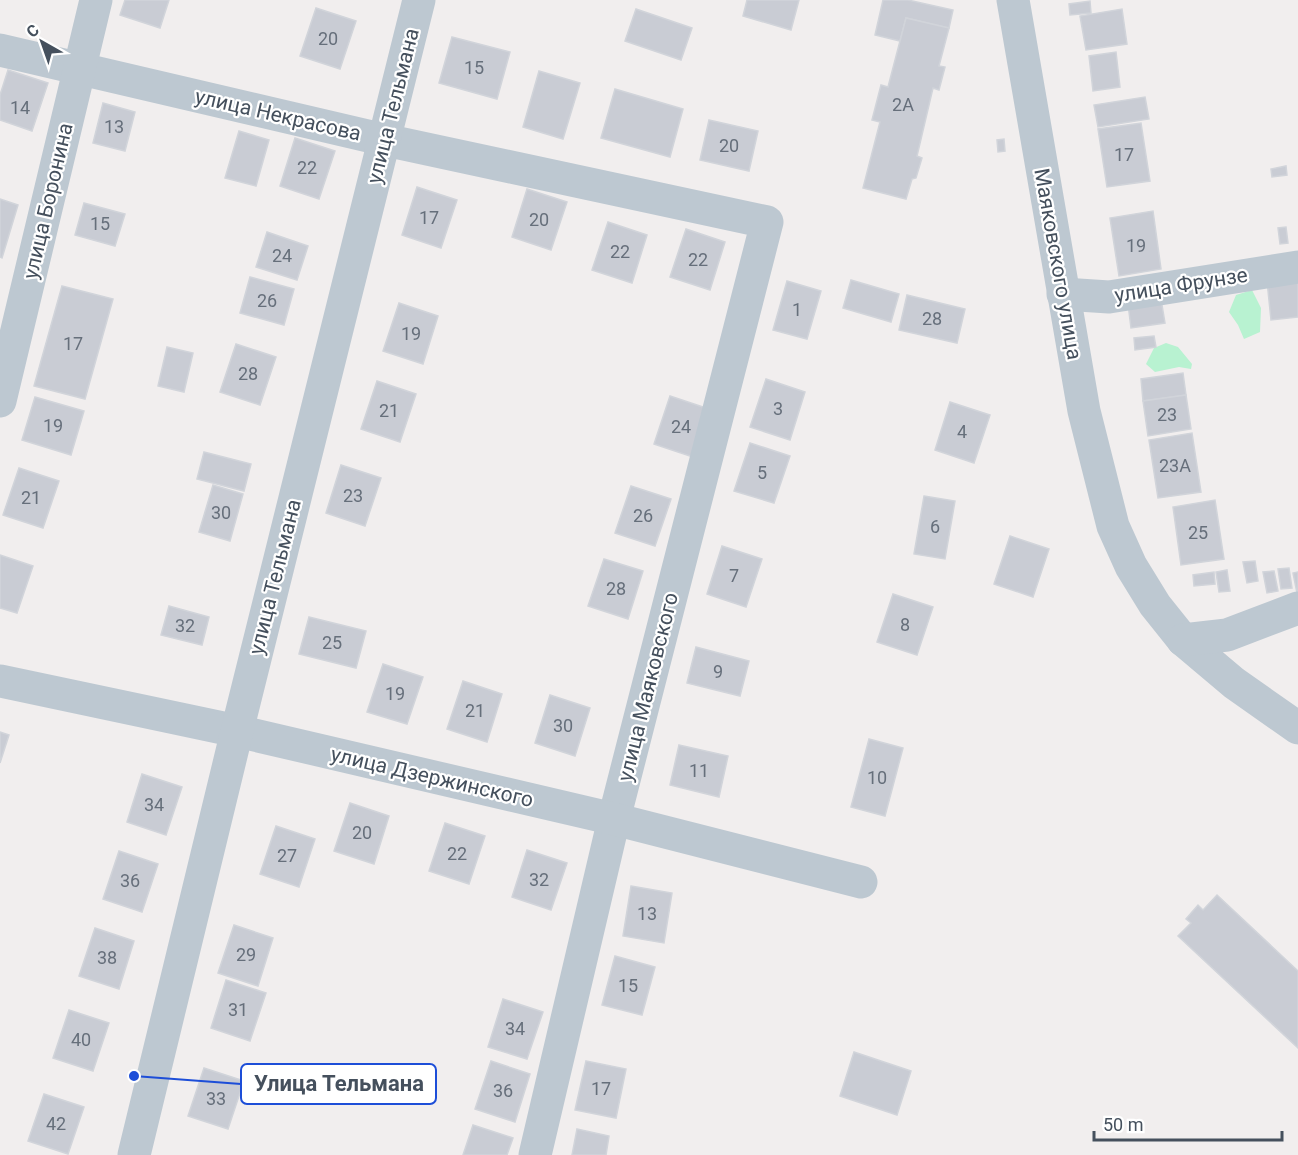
<svg xmlns="http://www.w3.org/2000/svg" width="1298" height="1155" font-family="Roboto,sans-serif">
	<rect width="100%" height="100%" fill="#f1eeee"/>
	<g fill="#b8f2d1">
		<polygon points="1252,290 1261,308 1260,332 1244,339 1238,325 1229,312 1236,295"/>
		<polygon points="1166,343 1178,347 1192,364 1191,369 1179,367 1155,372 1146,364 1154,348"/>
	</g>
	<g fill="#c9ccd4" stroke="#d1d4da" stroke-width="1.5">
		<polygon points="125,0 169,0 160,28 120,15"/>
		<polygon points="747,0 799,0 791,30 743,16"/>
		<polygon points="883,0 908,0 953,10 949,28 906,18 900,41 875,35"/>
		<polygon points="1090,1 1091,13 1070,15 1069,4"/>
		<polygon points="316,8 356,21 340,69 300,56"/>
		<polygon points="636,9 692,28 681,60 625,41"/>
		<polygon points="1122,9 1127,44 1086,50 1080,16"/>
		<polygon points="906,18 949,28 939,66 945,67 939,90 933,88 917,156 922,158 916,178 912,179 906,199 863,188 880,122 872,120 881,85 888,87"/>
		<polygon points="452,37 510,52 497,99 439,83"/>
		<polygon points="1116,52 1120,87 1093,91 1089,56"/>
		<polygon points="8,70 48,83 32,131 0,120 0,95"/>
		<polygon points="539,71 580,83 563,139 523,127"/>
		<polygon points="615,89 683,109 670,157 601,138"/>
		<polygon points="1145,97 1149,119 1098,127 1094,105"/>
		<polygon points="103,103 135,112 125,151 93,143"/>
		<polygon points="709,120 758,131 749,171 700,160"/>
		<polygon points="1141,123 1150,181 1107,187 1098,129"/>
		<polygon points="239,131 269,140 256,186 225,178"/>
		<polygon points="295,138 335,151 319,199 280,186"/>
		<polygon points="1004,139 1005,151 998,152 997,140"/>
		<polygon points="1286,166 1287,175 1272,177 1271,169"/>
		<polygon points="417,187 457,200 441,248 402,235"/>
		<polygon points="527,189 567,202 551,250 512,237"/>
		<polygon points="0,199 18,205 2,258 0,257"/>
		<polygon points="84,203 125,214 115,246 75,235"/>
		<polygon points="1153,211 1161,269 1119,276 1110,218"/>
		<polygon points="608,222 647,235 632,283 592,270"/>
		<polygon points="1286,227 1288,243 1280,244 1278,228"/>
		<polygon points="686,229 725,242 710,290 670,277"/>
		<polygon points="267,232 308,246 297,280 256,267"/>
		<polygon points="250,277 294,289 284,325 240,313"/>
		<polygon points="1298,278 1298,317 1271,320 1267,281"/>
		<polygon points="851,280 899,294 891,322 843,308"/>
		<polygon points="787,281 821,291 807,339 773,330"/>
		<polygon points="62,286 113,299 85,399 34,386"/>
		<polygon points="907,295 965,309 957,343 899,330"/>
		<polygon points="1161,299 1165,323 1131,328 1128,304"/>
		<polygon points="399,303 438,316 423,364 383,351"/>
		<polygon points="1154,336 1156,347 1135,350 1134,338"/>
		<polygon points="236,344 276,357 260,405 220,392"/>
		<polygon points="167,347 193,353 184,392 158,386"/>
		<polygon points="1183,373 1186,395 1143,401 1141,379"/>
		<polygon points="766,379 805,392 790,440 750,427"/>
		<polygon points="377,381 416,394 400,442 361,429"/>
		<polygon points="1186,395 1191,429 1148,436 1143,401"/>
		<polygon points="670,396 709,409 693,457 654,444"/>
		<polygon points="35,397 84,411 71,455 22,440"/>
		<polygon points="950,402 990,415 974,463 935,450"/>
		<polygon points="1192,433 1201,492 1158,498 1149,440"/>
		<polygon points="750,443 790,456 774,503 734,491"/>
		<polygon points="204,452 251,464 244,491 197,479"/>
		<polygon points="341,465 381,478 365,526 326,513"/>
		<polygon points="19,468 59,481 43,528 3,515"/>
		<polygon points="213,485 243,494 230,541 199,532"/>
		<polygon points="631,486 671,499 655,546 615,533"/>
		<polygon points="924,496 955,501 945,559 914,554"/>
		<polygon points="1215,500 1224,559 1181,565 1173,507"/>
		<polygon points="1010,536 1049,549 1033,597 994,584"/>
		<polygon points="722,546 762,559 746,607 707,594"/>
		<polygon points="0,555 33,566 17,613 0,608"/>
		<polygon points="604,559 643,571 628,619 588,606"/>
		<polygon points="1255,561 1258,581 1247,583 1243,562"/>
		<polygon points="1289,568 1292,588 1281,589 1278,569"/>
		<polygon points="1227,570 1230,591 1219,592 1216,572"/>
		<polygon points="1274,571 1278,591 1267,593 1263,572"/>
		<polygon points="1214,572 1215,584 1194,586 1193,575"/>
		<polygon points="1298,572 1298,593 1297,593 1293,573"/>
		<polygon points="893,594 933,607 917,655 877,642"/>
		<polygon points="169,606 209,617 202,645 161,635"/>
		<polygon points="309,617 366,631 356,668 299,654"/>
		<polygon points="696,647 749,661 740,696 687,683"/>
		<polygon points="383,664 423,677 407,724 367,712"/>
		<polygon points="463,681 502,694 487,742 447,729"/>
		<polygon points="550,695 590,708 575,756 535,743"/>
		<polygon points="0,732 9,735 0,763"/>
		<polygon points="869,739 903,748 885,816 851,807"/>
		<polygon points="679,745 728,756 719,797 670,785"/>
		<polygon points="142,774 182,787 166,835 127,822"/>
		<polygon points="350,803 389,816 374,864 334,851"/>
		<polygon points="445,823 485,836 469,884 429,871"/>
		<polygon points="276,826 315,839 299,887 260,874"/>
		<polygon points="527,850 567,863 551,910 512,897"/>
		<polygon points="119,851 158,864 142,912 103,899"/>
		<polygon points="631,886 672,893 664,943 623,936"/>
		<polygon points="1217,895 1298,971 1298,1048 1178,936 1191,923 1186,919 1198,905 1203,910"/>
		<polygon points="234,925 273,938 258,986 218,973"/>
		<polygon points="95,928 134,941 119,989 79,976"/>
		<polygon points="615,956 655,967 642,1015 602,1005"/>
		<polygon points="226,980 266,993 250,1041 211,1028"/>
		<polygon points="503,999 543,1012 527,1059 488,1047"/>
		<polygon points="69,1010 109,1023 93,1071 53,1058"/>
		<polygon points="854,1052 911,1071 897,1115 840,1096"/>
		<polygon points="491,1061 530,1074 515,1122 475,1109"/>
		<polygon points="586,1061 626,1069 616,1118 575,1110"/>
		<polygon points="204,1068 244,1081 228,1129 188,1116"/>
		<polygon points="44,1094 84,1107 68,1154 28,1141"/>
		<polygon points="473,1125 513,1138 507,1155 463,1155"/>
		<polygon points="577,1129 609,1136 606,1155 572,1155"/>
	</g>
	<g fill="none" stroke-linecap="round" stroke-linejoin="round">
		<g stroke="#bdc8d1" stroke-width="33">
			<polyline points="1013,0 1084,411 1113,526 1131,566 1155,605 1183,640 1234,683 1298,728"/>
			<polyline points="0,50 385,140 767,222 614,819 535,1155"/>
			<polyline points="1063,294 1109,297 1298,267"/>
			<polyline points="0,401 96,0"/>
			<polyline points="1183,640 1227,635 1298,608"/>
			<polyline points="0,681 237,731 614,819 861,882"/>
			<polyline points="134,1155 237,731 419,0"/>
		</g>
	</g>
	<g text-anchor="middle" stroke-width="4.5" stroke-linejoin="round" paint-order="stroke">
		<g font-size="18" fill="#666f7b">
			<text x="328" y="45">20</text>
			<text x="474" y="74">15</text>
			<text x="903" y="111">2А</text>
			<text x="20" y="114">14</text>
			<text x="114" y="133">13</text>
			<text x="729" y="152">20</text>
			<text x="1124" y="161">17</text>
			<text x="307" y="174">22</text>
			<text x="429" y="224">17</text>
			<text x="539" y="226">20</text>
			<text x="100" y="230">15</text>
			<text x="1136" y="252">19</text>
			<text x="620" y="258">22</text>
			<text x="282" y="262">24</text>
			<text x="698" y="266">22</text>
			<text x="267" y="307">26</text>
			<text x="797" y="316">1</text>
			<text x="932" y="325">28</text>
			<text x="411" y="340">19</text>
			<text x="73" y="350">17</text>
			<text x="248" y="380">28</text>
			<text x="778" y="415">3</text>
			<text x="389" y="417">21</text>
			<text x="1167" y="421">23</text>
			<text x="53" y="432">19</text>
			<text x="681" y="433">24</text>
			<text x="962" y="438">4</text>
			<text x="1175" y="472">23А</text>
			<text x="762" y="479">5</text>
			<text x="353" y="502">23</text>
			<text x="31" y="504">21</text>
			<text x="221" y="519">30</text>
			<text x="643" y="522">26</text>
			<text x="935" y="533">6</text>
			<text x="1198" y="539">25</text>
			<text x="734" y="582">7</text>
			<text x="616" y="595">28</text>
			<text x="905" y="631">8</text>
			<text x="185" y="632">32</text>
			<text x="332" y="649">25</text>
			<text x="718" y="678">9</text>
			<text x="395" y="700">19</text>
			<text x="475" y="717">21</text>
			<text x="563" y="732">30</text>
			<text x="699" y="777">11</text>
			<text x="877" y="784">10</text>
			<text x="154" y="811">34</text>
			<text x="362" y="839">20</text>
			<text x="457" y="860">22</text>
			<text x="287" y="862">27</text>
			<text x="539" y="886">32</text>
			<text x="130" y="887">36</text>
			<text x="647" y="920">13</text>
			<text x="246" y="961">29</text>
			<text x="107" y="964">38</text>
			<text x="628" y="992">15</text>
			<text x="238" y="1016">31</text>
			<text x="515" y="1035">34</text>
			<text x="81" y="1046">40</text>
			<text x="601" y="1095">17</text>
			<text x="503" y="1097">36</text>
			<text x="216" y="1105">33</text>
			<text x="56" y="1130">42</text>
		</g>
		<g font-size="21" fill="#45505d" stroke="#fff">
			<text transform="translate(393 106) rotate(-76)" y="7">улица Тельмана</text>
			<text transform="translate(278 115) rotate(13)" y="7">улица Некрасова</text>
			<text transform="translate(48 201) rotate(-77)" y="7">улица Боронина</text>
			<text transform="translate(1058 264) rotate(80)" y="7">Маяковского улица</text>
			<text transform="translate(1181 285) rotate(-9)" y="7">улица Фрунзе</text>
			<text transform="translate(275 577) rotate(-76)" y="7">улица Тельмана</text>
			<text transform="translate(648 687) rotate(-76)" y="7">улица Маяковского</text>
			<text transform="translate(432 777) rotate(13)" y="7">улица Дзержинского</text>
		</g>
	</g>
	<path fill="none" stroke="#1d4ed8" stroke-width="2" d="M134 1076L241 1084"/>
	<circle fill="#1d4ed8" stroke="#fff" stroke-width="2" cx="134" cy="1076" r="6"/>
	<rect fill="#fff" stroke="#1d4ed8" stroke-width="2" x="241" y="1064" width="195" height="40" rx="6"/>
	<g font-size="22" text-anchor="middle" font-weight="bold" fill="#45505d">
		<text x="339" y="1091">Улица Тельмана</text>
	</g>
	<g transform="translate(42 42) rotate(320)" stroke="#ffffff" stroke-width="4.5" paint-order="stroke">
	<path d="M0-4.5L10 22L0 15L-10 22Z" fill="#45505d"/>
	<text y="-9" font-size="16" font-weight="bold" text-anchor="middle" fill="#45505d">С</text>
	</g>
	<path d="M1094 1131v9h188v-9" fill="none" stroke="#45505d" stroke-width="3"/>
	<text x="1103" y="1131" font-size="18" fill="#45505d" stroke="#ffffff" stroke-width="4.5" paint-order="stroke">50 m</text>
</svg>
